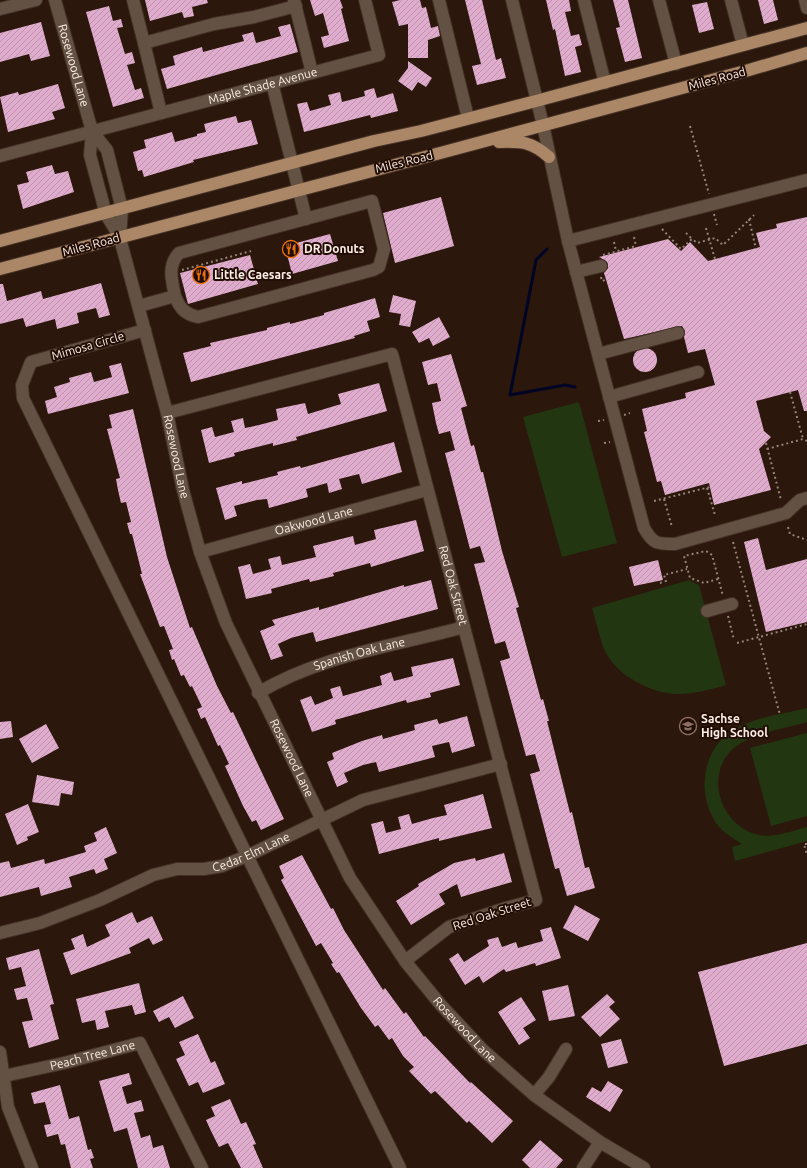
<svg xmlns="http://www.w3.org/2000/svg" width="807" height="1168" font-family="Ubuntu,sans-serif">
	<defs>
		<pattern id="building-hatch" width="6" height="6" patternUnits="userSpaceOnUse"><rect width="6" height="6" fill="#e0accd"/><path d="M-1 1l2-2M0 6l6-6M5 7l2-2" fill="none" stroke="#bb93ab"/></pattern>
	</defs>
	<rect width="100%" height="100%" fill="#2b170b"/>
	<g fill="#223711">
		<polygon points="579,402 617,543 562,557 523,417"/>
		<path d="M689 580 699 585 726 685C689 696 664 700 630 678 620 672 609 660 604 649 599 636 596 621 592 608Z"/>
		<path d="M807 708V722C784 729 755 732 735 747 703 773 720 827 759 835 775 838 792 831 807 827V841L735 861 732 847 742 844C731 837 719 830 713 818 697 789 704 748 733 730 754 717 784 714 807 708Z"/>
		<polygon points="807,733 807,816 771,826 750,748"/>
	</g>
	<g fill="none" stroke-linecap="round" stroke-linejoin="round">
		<polyline stroke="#000525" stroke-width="3" points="547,249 536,260 510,395 565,385 575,387"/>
	</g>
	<g fill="url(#building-hatch)">
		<polygon points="145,0 207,0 208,3 192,7 194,16 184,18 182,12 150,21"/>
		<polygon points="310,0 340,0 343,8 341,9 349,41 324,48 321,37 329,35 323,13 315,16"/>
		<polygon points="400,0 420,0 422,8 426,7 431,28 438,26 440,36 428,40 428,58 408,58 408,24 399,26 392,2"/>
		<polygon points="465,0 482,0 496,60 501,58 506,78 477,85 472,66 481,64"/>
		<polygon points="546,0 569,0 571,11 565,12 571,36 579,34 582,45 575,47 581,72 565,76 555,29 553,30"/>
		<polygon points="613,0 628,0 642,58 625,62 616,28 620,27"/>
		<polygon points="758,0 773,0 778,20 764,24"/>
		<polygon points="707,2 714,29 699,33 692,5"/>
		<polygon points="109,6 113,21 121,19 123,27 117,28 125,54 132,52 135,63 127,65 135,90 141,88 144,98 113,107 86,12"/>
		<polygon points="41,22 50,56 31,61 29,54 0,62 0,33"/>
		<polygon points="290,24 298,52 167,89 161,69 175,65 173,56 202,47 203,52 244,41 242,35 253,32 256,43 281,36 278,27"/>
		<polygon points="408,61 432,78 426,87 418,82 412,91 398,81 408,68"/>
		<polygon points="58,84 65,108 52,112 55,119 8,132 0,97 18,92 19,95"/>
		<polygon points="374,88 377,98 393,93 398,111 371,118 370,115 304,132 297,104 307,102 310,111 331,105 328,95 340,92 342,102 365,96 364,91"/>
		<polygon points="236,116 238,123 251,120 258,144 193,160 194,162 144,177 142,170 138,171 133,152 146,148 144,140 172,132 175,142 197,136 197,134 206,132 204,124"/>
		<polygon points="52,165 55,174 68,171 74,192 23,209 17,185 29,182 26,172"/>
		<polygon points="441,197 454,246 395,263 383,213"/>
		<polygon points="807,217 807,411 804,411 798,390 756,401 764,431 771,437 759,449 771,490 714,505 709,483 665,495 661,481 657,482 644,432 647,431 642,409 686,398 685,393 715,385 705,349 688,353 684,337 685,331 682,326 624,339 604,273 608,268 608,264 606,261 599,257 668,239 681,251 690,242 708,261 760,247 756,233 777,228 776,224"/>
		<polygon points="330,234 338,261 292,274 285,246"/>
		<polygon points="250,255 258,284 188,304 180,273"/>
		<polygon points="101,283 110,315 99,318 96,308 77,313 79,323 57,329 55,319 26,327 23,318 0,324 0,284 3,284 7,301 41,291 43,299"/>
		<polygon points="393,295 416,301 410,327 399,325 401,314 389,312"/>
		<polygon points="375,298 380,317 367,321 370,331 354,336 355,338 191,382 183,353 211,346 210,343 267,330 267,328 290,322 290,324 324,315 324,313"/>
		<polygon points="439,317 450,337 433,346 429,338 419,343 412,332"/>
		<circle cx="645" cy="360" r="12"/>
		<polygon points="451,354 467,406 461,408 471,446 474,445 481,472 483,472 502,551 519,607 516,608 541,700 543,699 549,721 547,721 570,813 572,812 585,868 589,867 595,888 567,896 559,868 555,869 530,774 540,771 535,754 526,756 500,661 510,658 505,641 495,644 474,564 485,562 480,546 470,549 452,480 445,453 455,450 450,431 439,434 436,423 432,403 441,401 437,383 428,385 422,362"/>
		<polygon points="121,363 129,393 48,414 45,401 57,397 54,387 70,382 69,378 91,372 94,382 112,377 109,366"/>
		<polygon points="379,383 387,411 296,437 297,440 273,446 273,443 234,453 235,456 209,463 201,430 212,427 215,437 234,432 231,421 243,418 245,428 259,425 278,420 276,409 305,403 308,414 341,404 338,394"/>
		<polygon points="133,409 167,557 190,628 192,627 217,686 231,713 233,712 284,819 261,830 256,820 252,822 243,806 225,766 229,764 220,745 218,746 205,717 201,719 197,709 202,707 192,686 190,687 184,675 181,676 174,659 172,660 169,650 173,649 164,626 160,627 140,574 142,574 132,534 130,534 127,523 131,522 126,502 121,503 118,490 116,479 120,478 107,429 112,428 109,415"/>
		<polygon points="394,442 402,472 362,484 359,474 339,479 342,489 329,493 327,483 306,489 308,497 269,508 267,499 257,500 234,506 237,516 225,520 216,488 242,481 242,484 278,475 277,472 300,466 301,468"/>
		<polygon points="416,520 424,551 371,567 370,563 333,573 334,576 310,582 309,579 271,589 272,593 246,599 238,567 250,564 253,574 271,569 268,559 280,556 282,565 295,562 316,557 313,546 353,536 355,545 376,539 374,530"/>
		<polygon points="758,538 766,570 807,559 807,622 766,632 744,542"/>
		<polygon points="658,560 663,580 634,586 629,567"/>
		<polygon points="431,580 438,609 316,642 313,632 291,638 278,644 283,656 271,660 260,631 275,625 272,620 319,607 319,610 404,585 404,587"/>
		<polygon points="453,658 460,685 430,693 431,697 407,703 406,700 335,720 336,724 312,732 300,700 311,696 315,705 333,698 330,689 340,686 343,696 382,685 380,676 391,672 394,681 413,676 411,667"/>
		<polygon points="467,716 475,746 452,753 449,742 432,746 435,757 379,772 376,762 363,765 344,773 348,782 337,787 327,762 334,759 332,753 362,741 382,735 383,739 415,730 414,725 437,719 439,724"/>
		<polygon points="11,721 13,737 0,739 0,722"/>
		<polygon points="46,724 59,748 32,763 19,739"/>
		<polygon points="37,775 74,782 72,795 61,793 59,806 32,802"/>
		<polygon points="483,794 492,828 439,841 439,838 379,854 371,824 383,821 386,833 401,829 398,817 409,814 412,824 433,818 447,815 444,805"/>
		<polygon points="28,804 39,832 27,837 28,840 17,845 5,814"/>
		<polygon points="106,827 117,853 104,859 108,869 96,874 94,869 69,877 72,887 41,896 39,887 0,897 0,863 9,861 11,868 44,859 45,864 86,852 84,846 97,841 94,833"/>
		<polygon points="504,853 512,882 461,897 457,884 439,894 445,904 411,925 396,901 419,886 418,884 454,863 475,858 476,861"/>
		<polygon points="302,855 331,909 333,908 344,930 383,990 385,988 404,1014 406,1012 424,1037 425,1036 470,1083 471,1082 513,1121 492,1143 469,1121 467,1123 435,1091 431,1094 409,1071 414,1067 403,1056 392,1038 389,1040 378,1025 375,1027 361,1008 339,972 337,973 331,964 333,963 321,943 316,946 281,880 284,878 279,866"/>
		<polygon points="575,905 600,919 588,941 563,928"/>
		<polygon points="132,912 137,923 152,916 163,940 153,945 149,938 129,948 131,953 71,975 63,953 75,949 71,939 83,934 87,947 110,936 105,925"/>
		<polygon points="551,927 561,958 536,966 535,963 506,972 504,969 483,983 479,976 465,985 449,959 458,953 464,962 489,946 487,940 498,937 502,947 516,942 518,948 543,941 540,930"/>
		<polygon points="807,943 807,1044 724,1066 698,972"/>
		<polygon points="39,949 54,1004 50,1005 59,1039 29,1048 22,1022 33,1020 27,998 17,1000 14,989 26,986 21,967 9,970 6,958"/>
		<polygon points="139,983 146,1012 135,1015 132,1005 105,1011 109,1027 97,1030 95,1020 82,1023 76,999"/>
		<polygon points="568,985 575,1016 549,1021 542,991"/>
		<polygon points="607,994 615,1002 609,1007 620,1019 600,1037 581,1017"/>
		<polygon points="183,996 194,1018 175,1028 169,1017 159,1022 153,1011"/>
		<polygon points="521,997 536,1020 523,1028 530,1038 519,1045 498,1012"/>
		<polygon points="198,1034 211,1063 215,1061 225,1084 203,1093 198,1082 189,1086 176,1059 185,1055 179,1042"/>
		<polygon points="621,1039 628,1063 608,1068 601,1044"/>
		<polygon points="129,1073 132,1084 122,1087 127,1104 141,1100 144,1111 134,1113 141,1138 150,1135 153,1148 163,1145 170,1168 138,1168 127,1128 114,1132 99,1081"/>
		<polygon points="608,1081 623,1090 610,1112 586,1097 592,1087 601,1092"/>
		<polygon points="60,1085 69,1119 79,1116 88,1150 91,1149 94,1158 90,1159 93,1168 71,1168 65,1144 61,1145 58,1134 47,1137 44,1125 51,1124 45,1102 34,1104 31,1093"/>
		<polygon points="230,1099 241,1124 246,1122 256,1144 253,1145 263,1168 241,1168 228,1143 219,1147 211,1131 206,1120 215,1116 211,1107"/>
		<polygon points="540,1140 563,1160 556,1168 530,1168 522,1160"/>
	</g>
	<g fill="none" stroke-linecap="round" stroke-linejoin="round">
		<g stroke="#443125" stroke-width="14">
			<g id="minor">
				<path id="s1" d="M55 0 92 131 90 155 103 203 105 213 120 237"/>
				<polyline points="133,0 144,43 214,24 254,17 296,6"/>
				<polyline points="294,0 312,73"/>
				<polyline points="439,0 468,118"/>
				<path d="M512 0 543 125 568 241 644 528C653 544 657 544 675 544L786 513 800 500 807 498"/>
				<polyline points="584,0 605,83"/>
				<polyline points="659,0 676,64"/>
				<polyline points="731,0 743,45"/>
				<polyline points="805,0 807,8"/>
				<polyline points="0,9 36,0"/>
				<polyline points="144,43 161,113"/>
				<polyline points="272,83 306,219"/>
				<path id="s2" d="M92 131 107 150 122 209 120 237 122 246 167 413 183 490 200 552 226 623 350 878 405 961 440 1004 483 1050 534 1095 600 1142 644 1168"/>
				<path id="s3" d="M0 156 379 55 365 0"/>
				<polyline points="568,241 807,180"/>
				<polyline points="576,272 601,266"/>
				<path d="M139 306 175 296C180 309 185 314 198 317L373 270 379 267 384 249 372 201 179 253C167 266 172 281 175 296"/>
				<polyline points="145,330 31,362 22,385 23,398 400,1168"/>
				<polyline points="598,354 678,333"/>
				<polyline points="609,397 698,372"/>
				<path id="s4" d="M167 413 392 354 536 900 506 908 449 927 405 961"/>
				<path id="s5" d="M200 552 427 490"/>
				<polyline points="707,611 732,604"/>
				<path id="s6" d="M258 693C321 655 395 646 464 627"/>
				<path id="s7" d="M0 933 40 923 100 900 153 875 177 869H204L222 866 247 856 363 800 501 764"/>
				<polyline points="0,1052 8,1107 32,1168"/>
				<path id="s8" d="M0 1077 64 1063 140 1043 202 1168"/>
				<polyline points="534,1095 549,1077 566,1049"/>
				<polyline points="583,1168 600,1142"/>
			</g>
		</g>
		<g stroke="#443125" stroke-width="14">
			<g id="major">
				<path d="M499 142C522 141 532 142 549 157"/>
				<polyline points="0,241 374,141 421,131 536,101 807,28"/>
				<polyline points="0,269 444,152 749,70 807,53"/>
			</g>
		</g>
		<g stroke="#96847a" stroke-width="2" stroke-dasharray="2 3" stroke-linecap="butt">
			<polyline points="690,126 709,194"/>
			<polyline points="714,214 717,225"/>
			<polyline points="749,219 756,249"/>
			<polyline points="706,228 715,259"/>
			<polyline points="662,229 681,249 692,239 697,243 715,238 723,245 754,215"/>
			<polyline points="686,233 692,239"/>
			<polyline points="634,237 636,246"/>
			<polyline points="614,242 616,251"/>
			<polyline points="603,255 636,246"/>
			<polyline points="182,270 251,251"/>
			<polyline points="601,277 602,281 605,280"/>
			<polyline points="790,392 803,439"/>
			<polyline points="624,415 630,413"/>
			<polyline points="598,421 604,420"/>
			<polyline points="604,443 610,442"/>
			<polyline points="766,443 781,500"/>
			<polyline points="767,449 803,439 807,441"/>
			<polyline points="707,488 715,515"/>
			<polyline points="664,499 672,527"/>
			<polyline points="654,501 710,487"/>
			<polyline points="788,527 790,534 807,540"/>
			<polyline points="733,542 780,715"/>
			<polyline points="718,579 704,583 690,578 684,556 706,551 712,555 723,596"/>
			<polyline points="660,583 666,581 664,575 687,569"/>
			<polyline points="728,616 734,640"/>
			<polyline points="737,643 807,624"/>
			<polyline points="807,844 804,844 807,855"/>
		</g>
		<use href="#minor" stroke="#635243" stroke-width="12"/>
		<use href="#major" stroke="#ab8767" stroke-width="12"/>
	</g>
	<defs>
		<g id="restaurant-ring" transform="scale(0.9)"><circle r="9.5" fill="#210d04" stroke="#e8710a" stroke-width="1.5"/><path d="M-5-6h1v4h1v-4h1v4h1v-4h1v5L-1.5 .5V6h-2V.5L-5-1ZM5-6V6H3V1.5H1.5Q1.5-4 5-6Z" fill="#e8710a"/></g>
		<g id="school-ring" transform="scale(0.9)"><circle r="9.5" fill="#210d04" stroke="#8d6e63" stroke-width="1.5"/><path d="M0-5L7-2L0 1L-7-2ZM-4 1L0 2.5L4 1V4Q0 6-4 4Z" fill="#8d6e63"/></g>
	</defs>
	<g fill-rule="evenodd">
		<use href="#restaurant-ring" x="291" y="249"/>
		<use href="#restaurant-ring" x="201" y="275"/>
		<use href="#school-ring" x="688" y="726"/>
	</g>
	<g text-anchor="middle" stroke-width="4" stroke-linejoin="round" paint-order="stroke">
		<g font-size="12" fill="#fcede5" stroke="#210d04">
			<text dy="4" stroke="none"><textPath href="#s1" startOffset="68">Rosewood Lane</textPath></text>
			<text transform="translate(717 79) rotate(-15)" y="4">Miles Road</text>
			<text dy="4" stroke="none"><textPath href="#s3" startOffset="272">Maple Shade Avenue</textPath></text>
			<text transform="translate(404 162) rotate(-14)" y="4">Miles Road</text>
			<text transform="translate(91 245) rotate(-15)" y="4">Miles Road</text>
			<text transform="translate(88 346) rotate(-16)" y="4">Mimosa Circle</text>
			<text dy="4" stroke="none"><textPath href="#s2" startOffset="340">Rosewood Lane</textPath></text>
			<text dy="4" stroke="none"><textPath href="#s5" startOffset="118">Oakwood Lane</textPath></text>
			<text dy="4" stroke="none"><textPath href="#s4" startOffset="472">Red Oak Street</textPath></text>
			<text dy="4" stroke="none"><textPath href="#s6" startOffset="109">Spanish Oak Lane</textPath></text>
			<text dy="4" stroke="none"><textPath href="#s2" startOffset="664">Rosewood Lane</textPath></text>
			<text dy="4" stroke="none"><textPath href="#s7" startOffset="266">Cedar Elm Lane</textPath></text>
			<text transform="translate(492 914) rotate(-18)" y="4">Red Oak Street</text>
			<text dy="4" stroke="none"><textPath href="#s2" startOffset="988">Rosewood Lane</textPath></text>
			<text dy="4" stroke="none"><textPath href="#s8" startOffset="95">Peach Tree Lane</textPath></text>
		</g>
		<g font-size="12" font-weight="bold" fill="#fcede5" stroke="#210d04" text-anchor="start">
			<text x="304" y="253">DR Donuts</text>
			<text x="214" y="279">Little Caesars</text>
			<text x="701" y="723">Sachse<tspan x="701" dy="14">High School</tspan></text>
		</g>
	</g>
</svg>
